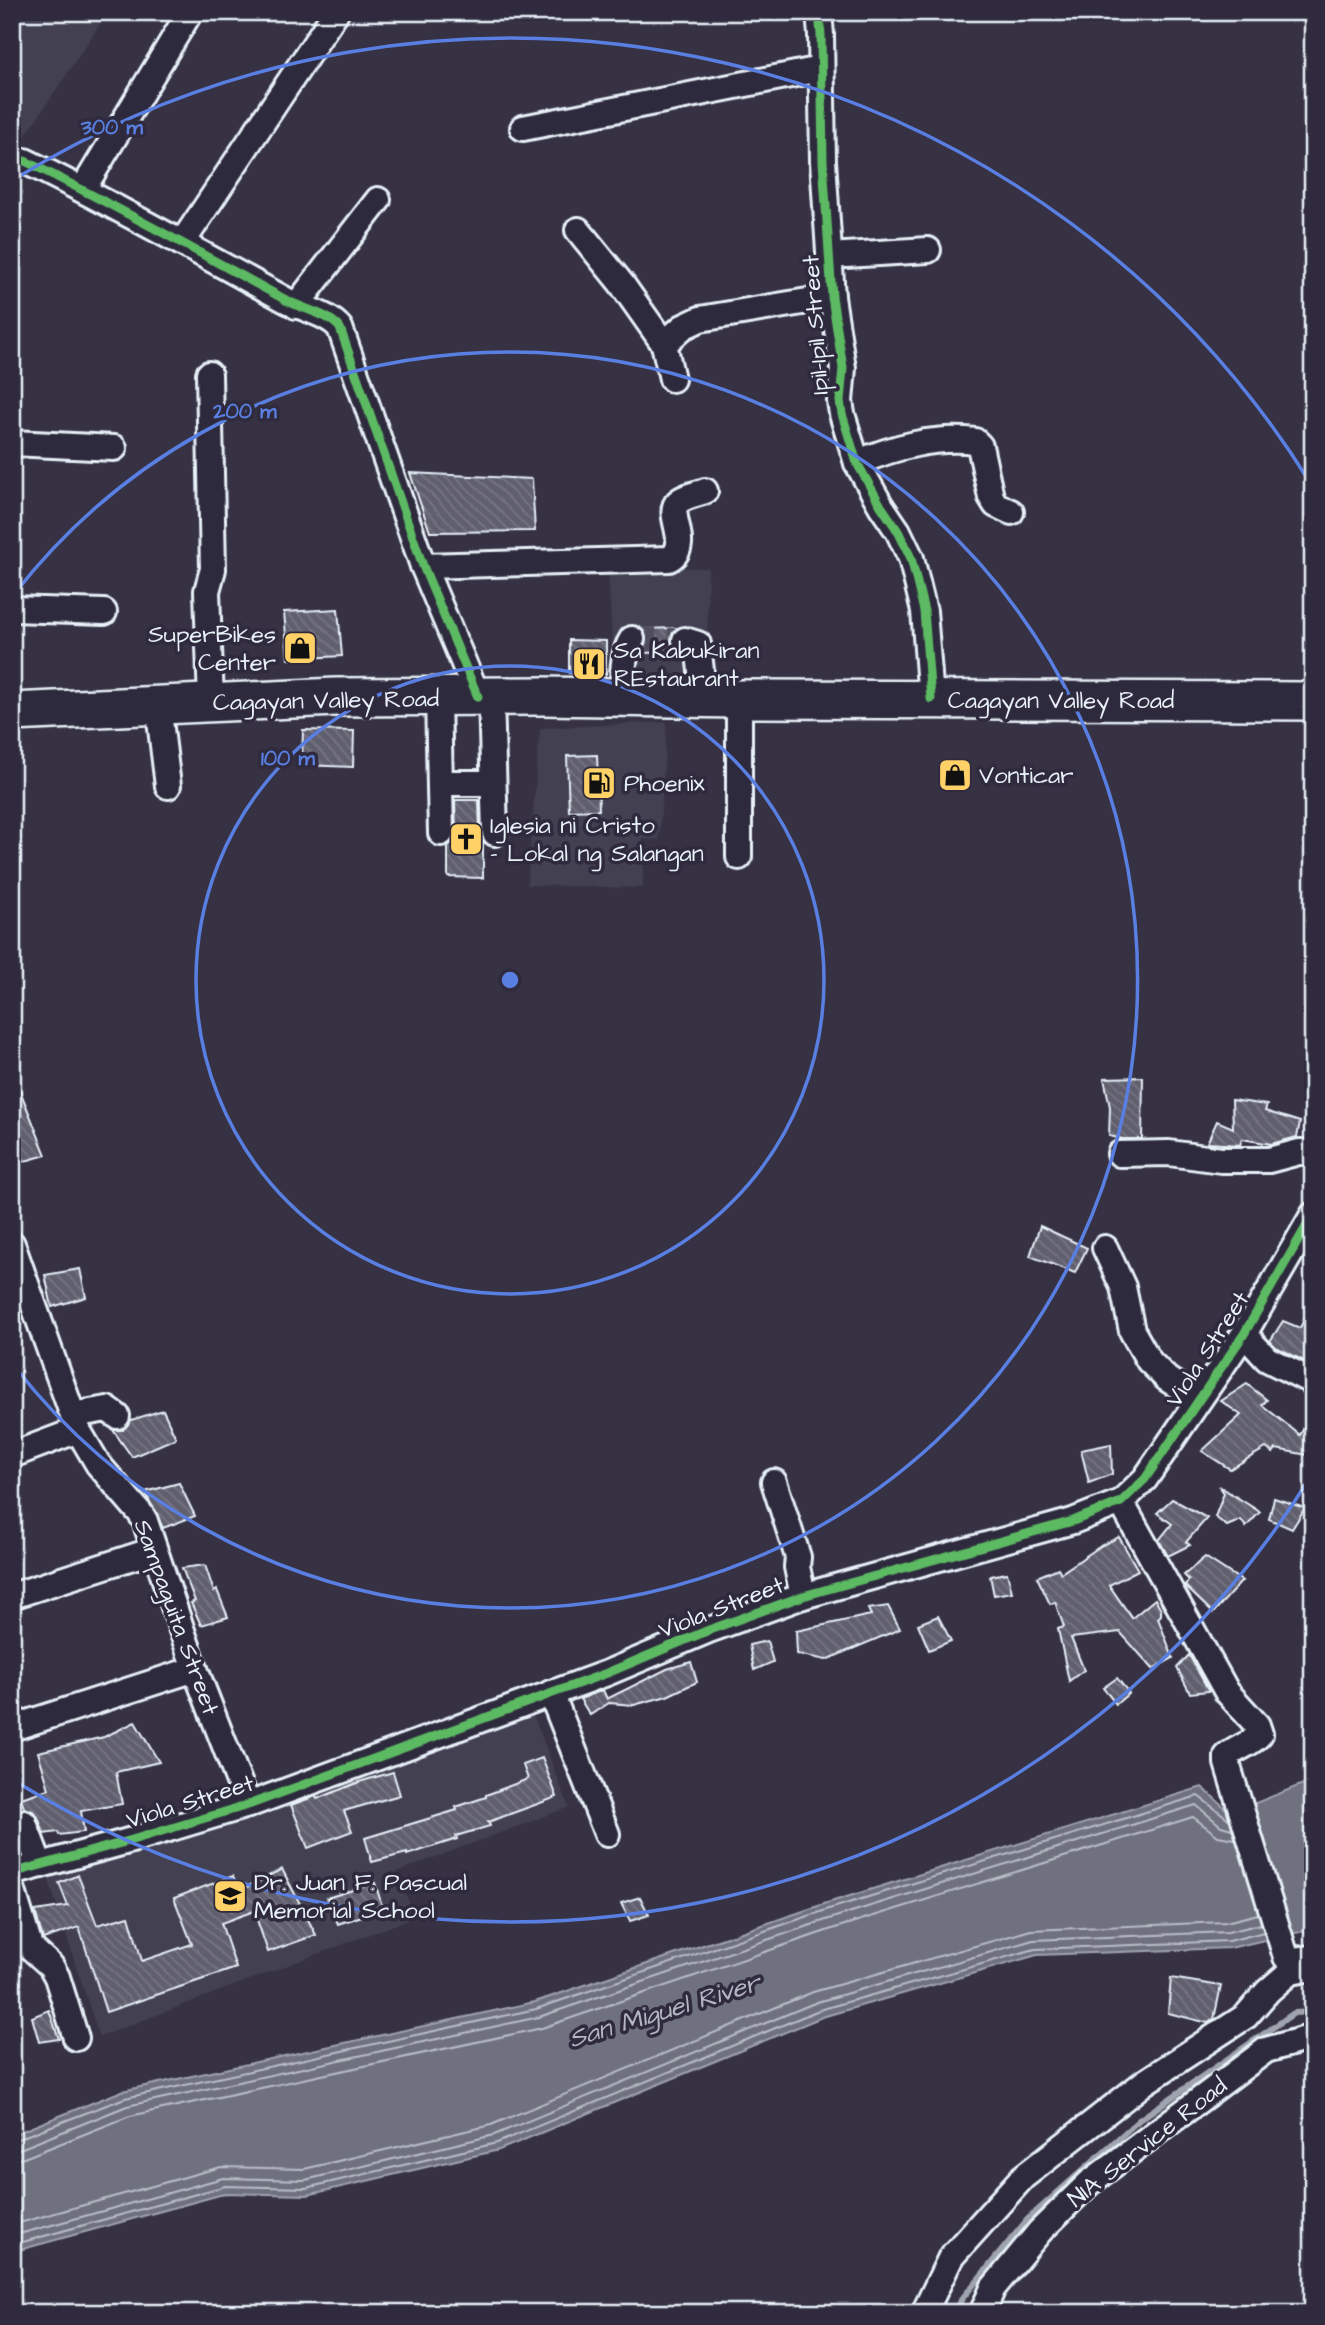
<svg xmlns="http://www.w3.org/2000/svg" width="1325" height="2325" font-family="'Architects Daughter',sans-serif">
	<defs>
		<pattern id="building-back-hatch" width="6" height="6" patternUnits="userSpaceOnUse" patternTransform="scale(1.75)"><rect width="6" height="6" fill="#605e6e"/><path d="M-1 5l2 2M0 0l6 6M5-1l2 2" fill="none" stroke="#777683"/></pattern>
	</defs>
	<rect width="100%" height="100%" fill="#363244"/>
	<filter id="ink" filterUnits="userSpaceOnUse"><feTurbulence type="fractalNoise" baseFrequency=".0143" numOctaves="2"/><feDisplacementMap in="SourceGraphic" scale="14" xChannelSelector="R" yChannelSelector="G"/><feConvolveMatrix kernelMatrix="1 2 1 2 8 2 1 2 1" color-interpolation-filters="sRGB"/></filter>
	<g filter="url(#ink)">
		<g fill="#433f51">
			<polygon points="12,12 108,12 12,156"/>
			<polygon points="608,568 708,568 707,678 614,675"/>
			<polygon points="667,722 659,840 643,839 643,888 527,885 540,728"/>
			<polygon points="533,1714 569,1807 397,1872 415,1917 99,2037 47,1875"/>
		</g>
		<polygon fill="#70717f" stroke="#a0a4af" stroke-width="2" points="1313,1780 1313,1929 1230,1948 1037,1955 822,2017 499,2150 307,2195 227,2193 12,2252 12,2135 122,2091 535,2002 827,1903 1202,1787 1231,1813"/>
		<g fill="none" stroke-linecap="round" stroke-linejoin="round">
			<g stroke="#b8bec8" stroke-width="2">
				<polyline points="12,2141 125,2098 536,2009 829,1909 1198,1796 1230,1820"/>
				<polyline points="12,2150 20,2149 127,2106 539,2017 832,1918 1196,1805 1221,1826 1232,1829"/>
				<polyline points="12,2160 24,2158 130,2116 542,2028 835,1928 1193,1817 1218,1836 1235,1839"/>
				<polyline points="12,2225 221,2167 304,2169 491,2125 813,1992 1031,1930 1226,1922 1258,1914"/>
				<polyline points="12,2236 223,2178 305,2180 494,2135 817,2002 1033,1940 1228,1932 1261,1924"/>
				<polyline points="12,2245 225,2186 306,2188 497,2143 819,2010 1035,1949 1229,1941 1264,1932"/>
			</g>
			<polyline stroke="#a0a4af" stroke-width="6" points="956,2313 961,2300 1028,2219 1139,2120 1294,2013 1313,2012"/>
		</g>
		<g fill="url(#building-back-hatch)" stroke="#e8f1f8" stroke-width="2">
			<polygon points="410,473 532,479 535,531 430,532"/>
			<polygon points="338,609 342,656 288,659 284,612"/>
			<polygon points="677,628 671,635 670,643 677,652 642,653 647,639 642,629"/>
			<polygon points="569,640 606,641 606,674 569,673"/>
			<polygon points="303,730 354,731 353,767 302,765"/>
			<polygon points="597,755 599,810 569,811 567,756"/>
			<polygon points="455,800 479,800 480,833 483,842 483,878 448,877 448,846 454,841 456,833"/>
			<polygon points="12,1071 46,1155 18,1163 12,1143"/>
			<polygon points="1143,1077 1142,1139 1123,1139 1109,1136 1110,1107 1104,1078"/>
			<polygon points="1232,1100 1267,1105 1265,1111 1300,1122 1297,1137 1271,1144 1242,1139 1240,1145 1207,1143 1217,1121 1233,1128"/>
			<polygon points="1040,1226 1087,1248 1075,1273 1030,1256"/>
			<polygon points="80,1269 86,1297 52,1307 45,1275"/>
			<polygon points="1313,1301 1313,1354 1306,1362 1276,1347 1270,1341 1283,1321 1300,1328"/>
			<polygon points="1247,1384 1267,1400 1262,1405 1300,1435 1313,1413 1313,1456 1276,1449 1273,1453 1266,1448 1230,1469 1202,1451 1241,1415 1221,1401"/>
			<polygon points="163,1410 176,1438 132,1457 113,1430 123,1430 131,1420"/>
			<polygon points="1111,1444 1112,1474 1089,1483 1081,1450"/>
			<polygon points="179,1483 195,1516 163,1528 145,1492"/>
			<polygon points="1219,1486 1260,1512 1246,1527 1241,1520 1227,1526 1215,1517 1224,1493"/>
			<polygon points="1274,1498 1305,1508 1292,1529 1269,1519"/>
			<polygon points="1172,1499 1207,1518 1186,1542 1190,1545 1168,1556 1159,1540 1172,1524 1157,1513"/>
			<polygon points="1119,1537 1138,1570 1109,1585 1132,1618 1155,1599 1161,1609 1161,1615 1158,1618 1173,1658 1153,1669 1120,1632 1071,1638 1084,1670 1069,1681 1058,1629 1064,1627 1055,1602 1050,1604 1037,1577 1058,1568 1061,1573 1102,1545"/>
			<polygon points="1205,1557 1242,1581 1213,1613 1185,1586 1189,1580 1184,1575"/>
			<polygon points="205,1565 214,1592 217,1590 228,1617 201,1625 191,1603 195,1601 182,1568"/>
			<polygon points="1007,1573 1012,1592 994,1595 990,1576"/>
			<polygon points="888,1606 900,1629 826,1660 797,1654 796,1631 871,1615 868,1609"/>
			<polygon points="938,1616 951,1641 929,1650 918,1624"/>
			<polygon points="767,1641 773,1662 754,1670 749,1645"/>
			<polygon points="1189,1655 1209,1691 1190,1693 1177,1668"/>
			<polygon points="691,1662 697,1682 667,1696 634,1705 609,1703 590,1715 580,1699 603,1690 607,1699 667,1669"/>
			<polygon points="1117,1678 1129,1693 1116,1704 1103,1688"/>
			<polygon points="135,1722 159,1762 116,1772 122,1804 81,1811 84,1832 59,1835 58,1832 44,1834 38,1817 33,1811 24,1808 21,1798 49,1789 38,1752 104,1737"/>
			<polygon points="542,1758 557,1797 488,1822 490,1826 456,1836 457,1839 407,1855 407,1853 372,1862 365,1838 457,1810 456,1807 486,1797 486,1795 528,1779 523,1765"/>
			<polygon points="393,1772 400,1795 344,1811 352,1831 308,1848 291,1805 316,1796 317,1799 359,1782"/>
			<polygon points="282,1869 316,1935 268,1952 254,1911 221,1923 236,1968 106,2012 79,1927 43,1939 35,1911 68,1906 59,1883 78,1875 97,1925 129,1916 142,1961 192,1944 174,1898 233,1876 239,1891"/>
			<polygon points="375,1883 383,1909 338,1924 327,1898"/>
			<polygon points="640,1897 649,1915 630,1921 621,1903"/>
			<polygon points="1171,1978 1221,1986 1214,2019 1208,2023 1168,2013"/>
			<polygon points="49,2010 59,2039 39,2042 32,2017"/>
		</g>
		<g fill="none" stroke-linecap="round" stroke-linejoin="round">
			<polyline stroke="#514f5f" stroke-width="24" stroke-dasharray="24 12" stroke-linecap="butt" points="632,639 685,640"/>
			<g stroke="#e8f1f8" stroke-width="30">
				<g id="minor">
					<polyline points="819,12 821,35 823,161 832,297 843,368 840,401 842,414 857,463 881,506 898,531 911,558 924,611 931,699"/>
					<polyline points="523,128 821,69"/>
					<path d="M25 161C113 204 198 252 284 299 301 309 328 313 340 328L423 566 478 697"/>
					<polyline points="83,189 190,12"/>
					<polyline points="578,230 621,283 664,344 683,327 700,319 832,297"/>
					<polyline points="182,243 336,12"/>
					<polyline points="829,256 928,250"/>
					<polyline points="296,306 378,200"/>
					<polyline points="664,344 672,379"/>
					<polyline points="209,374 213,569 207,591 211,702"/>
					<polyline points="12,443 114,448"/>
					<path d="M857 463C893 447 936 436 975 441L980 446 991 497 996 505 1011 512"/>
					<path d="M423 566 669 559C693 545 665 514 678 502 684 496 698 494 705 491"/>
					<polyline points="12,609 104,612"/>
					<polyline points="685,640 698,644 704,698"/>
					<polyline points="438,697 441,833"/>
					<polyline points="491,697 495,833"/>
					<path d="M624 697C623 678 621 656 632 639"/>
					<polyline points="739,699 739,857"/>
					<polyline points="158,704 168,786"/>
					<polyline points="440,783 493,783"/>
					<polyline points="1120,1154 1169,1153 1221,1160 1269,1160 1299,1152 1313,1152"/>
					<polyline points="12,1244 78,1430 98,1464 141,1514 145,1521 195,1669 248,1805"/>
					<polyline points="1105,1248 1123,1287 1132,1331 1149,1361 1167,1379 1198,1399"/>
					<polyline points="1244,1334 1267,1359 1313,1382"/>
					<polyline points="73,1415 107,1409 117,1416"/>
					<polyline points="12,1455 78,1430"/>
					<polyline points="774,1482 798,1557 797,1567 803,1596"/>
					<path d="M1121 1502 1227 1692 1257 1725 1260 1734C1252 1744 1238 1747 1227 1756V1763L1286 1957 1292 1960 1313 1958"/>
					<polyline points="12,1596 154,1550"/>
					<polyline points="551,1693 607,1834"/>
					<polyline points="12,1728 195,1669"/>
					<polyline points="24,1823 40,1865"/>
					<polyline points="12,1873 132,1840 248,1805 607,1673 709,1630 803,1596 1073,1521 1121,1502 1145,1479 1244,1334 1313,1215"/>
					<polyline points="12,1888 30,1947 51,1966 57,1977 76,2038"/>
					<polyline points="924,2313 951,2257 1023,2177 1145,2082 1246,2016 1268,1991 1290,1972 1313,1968"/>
					<polyline points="982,2313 993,2288 1040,2231 1089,2183 1266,2050 1313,2037"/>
				</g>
			</g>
			<g stroke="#e8f1f8" stroke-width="42">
				<polyline id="highway" points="12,712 336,697 542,696 739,699 1313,701"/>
			</g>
			<use href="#minor" stroke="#2f2a3d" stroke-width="24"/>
			<use href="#highway" stroke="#2f2a3d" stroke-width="37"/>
			<g stroke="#2f2a3d" stroke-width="13">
				<g id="cycleway">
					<polyline points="819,12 821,35 823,161 832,297 843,368 840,401 842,414 857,463 881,506 898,531 911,558 924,611 931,699"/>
					<path d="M25 161C113 204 198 252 284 299 301 309 328 313 340 328L423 566 478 697"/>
					<polyline points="12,1873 132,1840 248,1805 607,1673 709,1630 803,1596 1073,1521 1121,1502 1145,1479 1244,1334 1313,1215"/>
				</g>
			</g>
			<use href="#cycleway" stroke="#5cba63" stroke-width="9"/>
		</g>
	</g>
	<g fill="none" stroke="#5a7fe2" stroke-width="3.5">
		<circle cx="510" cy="980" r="314"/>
		<path d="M15 593A628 628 0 1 1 15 1367"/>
		<path d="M1309 1479A942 942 0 0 1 18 1783M18 177A942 942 0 0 1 1309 481"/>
	</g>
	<defs>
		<g id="shop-square" transform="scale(1.75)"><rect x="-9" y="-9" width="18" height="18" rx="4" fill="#ffd166" stroke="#2f2a3d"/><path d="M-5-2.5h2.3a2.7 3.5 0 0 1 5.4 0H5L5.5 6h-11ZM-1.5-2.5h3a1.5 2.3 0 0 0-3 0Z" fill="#111"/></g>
		<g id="restaurant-square" transform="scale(1.75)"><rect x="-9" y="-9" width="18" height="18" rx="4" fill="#ffd166" stroke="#2f2a3d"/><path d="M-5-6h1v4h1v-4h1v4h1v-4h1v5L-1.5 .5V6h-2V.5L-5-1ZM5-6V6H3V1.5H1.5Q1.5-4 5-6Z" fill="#111"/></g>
		<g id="fuel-square" transform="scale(1.75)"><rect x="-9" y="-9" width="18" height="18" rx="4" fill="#ffd166" stroke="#2f2a3d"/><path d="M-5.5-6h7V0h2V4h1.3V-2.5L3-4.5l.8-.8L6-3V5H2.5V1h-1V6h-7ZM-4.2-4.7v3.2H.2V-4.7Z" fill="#111"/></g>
		<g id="church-square" transform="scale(1.75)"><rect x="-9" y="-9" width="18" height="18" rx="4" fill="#ffd166" stroke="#2f2a3d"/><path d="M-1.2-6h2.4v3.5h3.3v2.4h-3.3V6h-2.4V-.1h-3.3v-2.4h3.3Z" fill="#111"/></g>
		<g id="school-square" transform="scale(1.75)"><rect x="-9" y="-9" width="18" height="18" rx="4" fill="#ffd166" stroke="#2f2a3d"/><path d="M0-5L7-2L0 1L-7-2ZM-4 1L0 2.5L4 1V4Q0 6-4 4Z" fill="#111"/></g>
	</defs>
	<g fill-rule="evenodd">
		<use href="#shop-square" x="300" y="648"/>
		<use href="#restaurant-square" x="589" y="664"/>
		<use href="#shop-square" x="955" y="775"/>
		<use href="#fuel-square" x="599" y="783"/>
		<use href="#church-square" x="466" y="839"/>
		<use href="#school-square" x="230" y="1896"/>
	</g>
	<g text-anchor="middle" stroke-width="7" stroke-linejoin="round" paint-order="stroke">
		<g font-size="24" fill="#e8f1f8" stroke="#2f2a3d">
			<text transform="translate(815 325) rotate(-94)" y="8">Ipil-Ipil Street</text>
			<text transform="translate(326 700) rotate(-1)" y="8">Cagayan Valley Road</text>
			<text x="1061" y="708">Cagayan Valley Road</text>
			<text transform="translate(1207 1349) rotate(-57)" y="8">Viola Street</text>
			<text transform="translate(721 1607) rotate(-21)" y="8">Viola Street</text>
			<text transform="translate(177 1617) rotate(70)" y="8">Sampaguita Street</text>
			<text transform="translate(190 1801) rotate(-17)" y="8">Viola Street</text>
			<text transform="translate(1147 2142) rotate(-38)" y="8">NIA Service Road</text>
		</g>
		<g font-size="24" fill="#e8f1f8" stroke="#2f2a3d" text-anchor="start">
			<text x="276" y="642" text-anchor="end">SuperBikes<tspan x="276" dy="28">Center</tspan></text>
			<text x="614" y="658">Sa Kabukiran<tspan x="614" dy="28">REstaurant</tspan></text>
			<text x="979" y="783">Vonticar</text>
			<text x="624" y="791">Phoenix</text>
			<text x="490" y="833">Iglesia ni Cristo<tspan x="490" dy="28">- Lokal ng Salangan</tspan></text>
			<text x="254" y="1890">Dr. Juan F. Pascual<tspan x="254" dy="28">Memorial School</tspan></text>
		</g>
		<g font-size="26" font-style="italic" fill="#b2b7c2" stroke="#2f2a3d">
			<text transform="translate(664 2010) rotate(-17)" y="9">San Miguel River</text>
		</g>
	</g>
	<circle cx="510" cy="980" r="10" fill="#5a7fe2" stroke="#2f2a3d" stroke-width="3.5"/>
	<g font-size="21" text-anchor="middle" font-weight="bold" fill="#5a7fe2" stroke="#2f2a3d" stroke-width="7" stroke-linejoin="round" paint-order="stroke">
		<text x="112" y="134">300 m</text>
		<text x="245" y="418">200 m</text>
		<text x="288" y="765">100 m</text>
	</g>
	<rect width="1325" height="2325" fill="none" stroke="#2f2a3d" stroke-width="42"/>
	<rect x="21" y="21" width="1283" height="2283" fill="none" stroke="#e8f1f8" stroke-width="2.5" filter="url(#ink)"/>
</svg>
